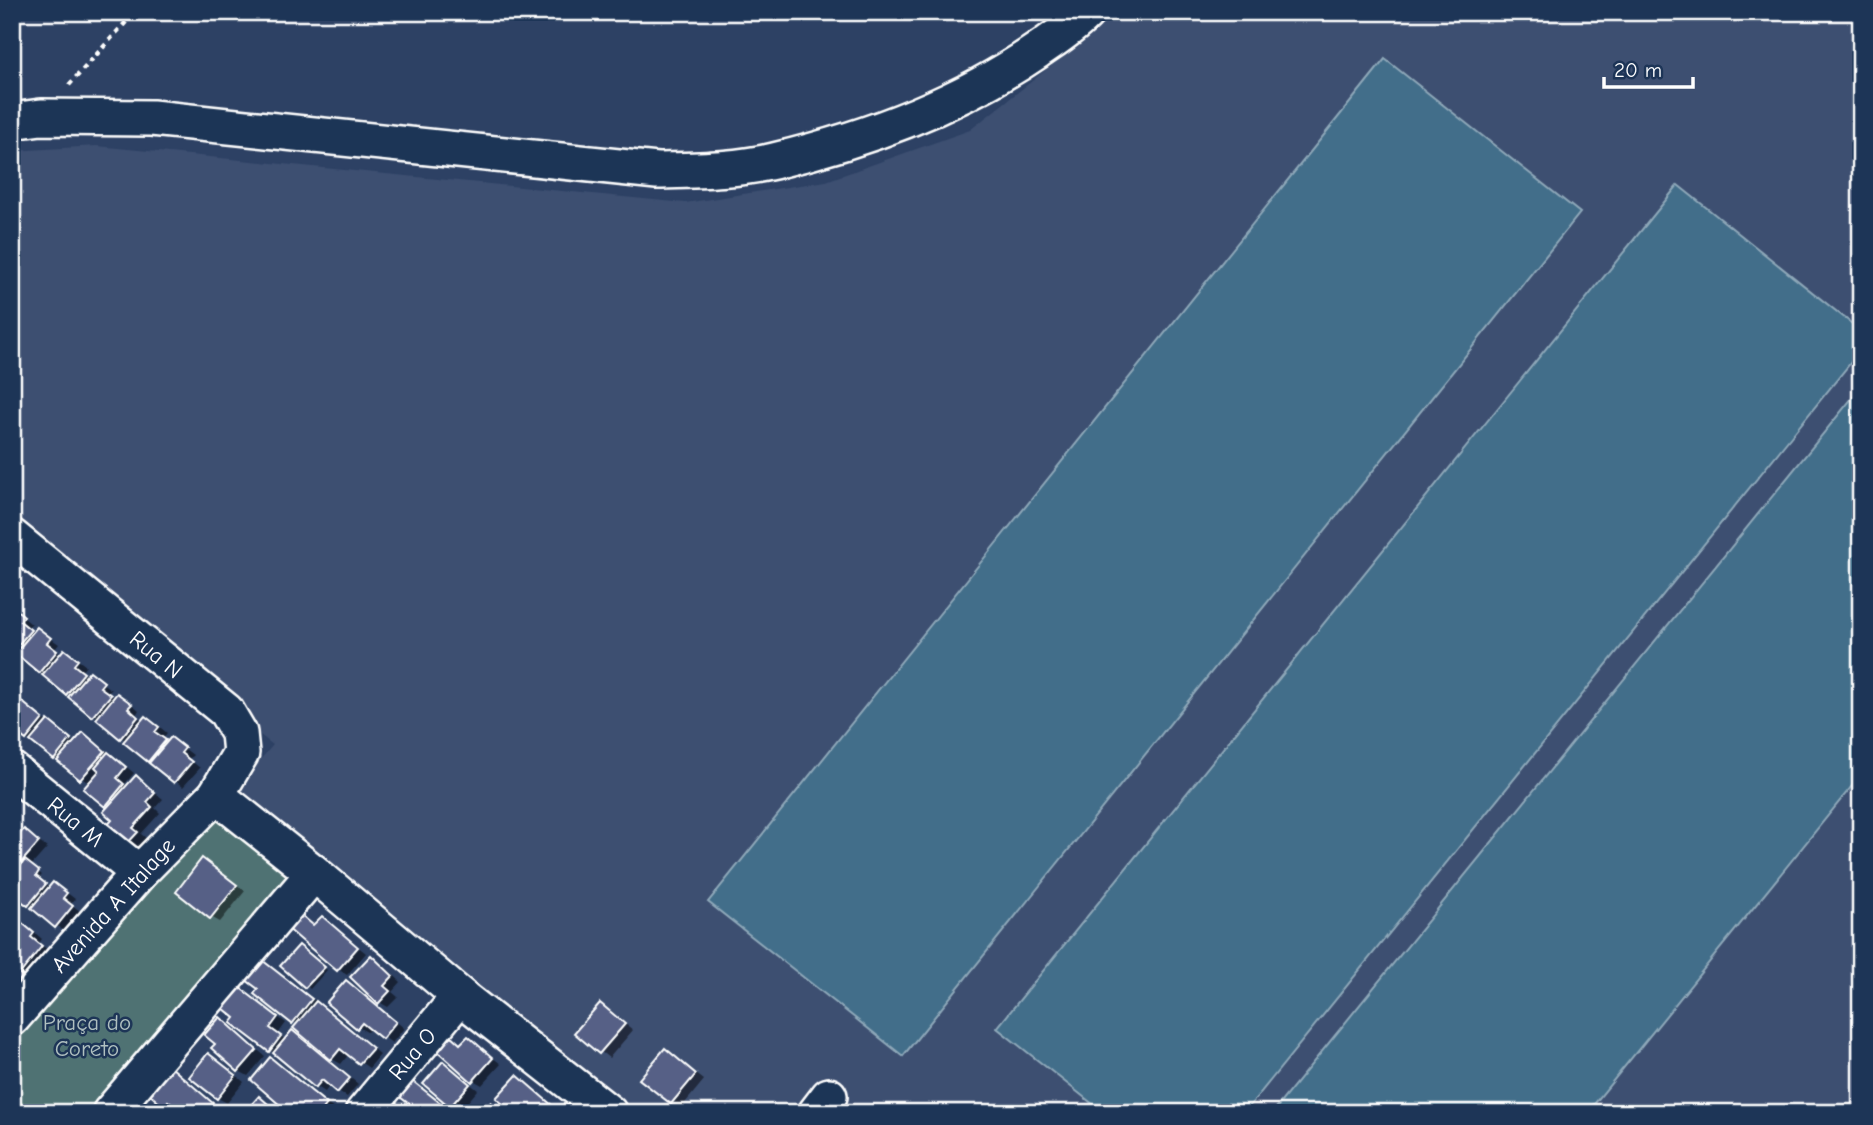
<svg xmlns="http://www.w3.org/2000/svg" width="1873" height="1125" font-family="'Comic Neue',sans-serif">
	<rect width="100%" height="100%" fill="#2d4164"/>
	<filter id="ink" filterUnits="userSpaceOnUse"><feTurbulence type="fractalNoise" baseFrequency=".0143" numOctaves="2"/><feDisplacementMap in="SourceGraphic" scale="14" xChannelSelector="R" yChannelSelector="G"/><feConvolveMatrix kernelMatrix="1 2 1 2 8 2 1 2 1" color-interpolation-filters="sRGB"/></filter>
	<g filter="url(#ink)">
		<polygon fill="#3d4f71" points="1119,12 1861,12 1861,1113 615,1113 217,810 273,745 12,542 12,151 97,146 685,203 826,181 970,130"/>
		<polygon fill="#507273" stroke="#a8b8b9" stroke-width="2" points="216,795 314,873 110,1113 12,1113 12,1018"/>
		<g fill="#436e8a" stroke="#8ea8b9" stroke-width="2">
			<polygon points="1385,59 1580,213 903,1056 708,902"/>
			<polygon points="1678,185 1861,331 1861,350 1244,1113 1104,1113 997,1028"/>
			<polygon points="1861,387 1861,775 1587,1113 1272,1113"/>
		</g>
		<g fill="#0007">
			<polygon points="12,608 30,623 32,623 28,627 34,632 37,629 59,644 55,649 61,654 73,656 86,666 82,671 88,676 97,679 110,689 112,689 108,693 115,698 118,695 127,700 139,710 136,715 143,721 146,718 155,723 167,733 163,738 169,742 172,739 193,755 189,759 200,768 183,787 12,649"/>
			<polygon points="12,696 17,700 12,706"/>
			<polygon points="24,705 75,743 83,734 92,739 134,773 125,784 128,787 136,777 163,799 155,808 160,813 141,834 146,838 135,850 126,845 109,807 90,784 27,739"/>
			<polygon points="12,819 20,825 12,835"/>
			<polygon points="25,831 47,848 31,866 42,875 38,879 50,888 62,889 75,899 71,904 81,912 65,932 12,891 12,844"/>
			<polygon points="203,860 245,891 220,922 211,917"/>
			<polygon points="12,913 42,939 39,943 50,952 12,995"/>
			<polygon points="299,915 315,926 322,918 366,953 347,975 338,969"/>
			<polygon points="303,949 327,970 310,989 282,966"/>
			<polygon points="371,957 380,962 401,982 392,992 398,997 388,1007 379,1002"/>
			<polygon points="263,962 325,1008 380,1055 369,1068 349,1054 341,1064 325,1055 324,1056 358,1084 347,1097 330,1085 325,1092 316,1086 270,1050 237,1018 240,989 286,1023 278,1034 286,1040 293,1033 308,1041 309,1040 298,1025 260,989"/>
			<polygon points="347,982 404,1028 392,1043 371,1028 367,1032 358,1027"/>
			<polygon points="601,1005 633,1030 609,1058 577,1033"/>
			<polygon points="220,1019 265,1056 248,1076 239,1071"/>
			<polygon points="448,1035 462,1045 468,1038 501,1064 482,1085 473,1080"/>
			<polygon points="665,1050 704,1080 681,1108 642,1078"/>
			<polygon points="217,1060 244,1082 227,1103 218,1098"/>
			<polygon points="443,1063 478,1090 460,1111 425,1084"/>
			<polygon points="279,1065 335,1110 333,1113 292,1113 253,1080"/>
			<polygon points="171,1070 180,1075 222,1110 220,1113 185,1113 177,1106 174,1110 165,1105"/>
			<polygon points="517,1077 526,1082 562,1113 515,1113"/>
		</g>
		<g fill="#566186" stroke="#fff" stroke-width="2">
			<polygon points="12,606 24,616 20,621 31,630 13,651"/>
			<polygon points="37,627 51,638 47,643 57,651 39,673 15,653"/>
			<polygon points="64,649 78,660 74,665 84,673 66,695 42,675"/>
			<polygon points="90,671 104,682 100,687 111,695 92,717 68,697"/>
			<polygon points="117,693 132,704 128,708 138,717 120,739 96,719"/>
			<polygon points="20,700 43,719 26,740 12,729 12,710"/>
			<polygon points="145,716 159,727 155,732 166,740 148,762 123,742"/>
			<polygon points="48,720 71,739 54,760 30,741"/>
			<polygon points="83,732 105,751 80,780 57,761"/>
			<polygon points="171,737 185,748 181,753 192,762 174,783 149,763"/>
			<polygon points="108,752 126,767 117,778 124,784 105,807 83,789 99,771 95,767"/>
			<polygon points="136,775 155,793 147,802 152,807 133,828 138,832 125,846 105,828 112,820 103,812"/>
			<polygon points="24,829 39,842 12,873 12,842"/>
			<polygon points="202,858 237,885 210,919 176,892"/>
			<polygon points="25,860 39,871 36,876 46,884 28,906 12,894 12,876"/>
			<polygon points="53,882 67,893 63,898 73,906 55,928 31,908"/>
			<polygon points="299,913 313,925 322,916 358,947 337,971 286,927"/>
			<polygon points="21,922 34,933 31,937 42,946 20,974 24,977 12,991 12,932"/>
			<polygon points="299,945 325,967 305,988 280,966"/>
			<polygon points="371,955 393,976 384,986 390,991 378,1004 350,977"/>
			<polygon points="262,960 312,999 292,1024 254,994 258,989 246,980"/>
			<polygon points="346,980 396,1022 382,1039 362,1023 357,1029 326,1003"/>
			<polygon points="239,987 278,1017 270,1028 281,1036 269,1052 231,1023 235,1018 223,1008"/>
			<polygon points="316,1001 373,1048 359,1064 340,1049 331,1060 293,1028"/>
			<polygon points="600,1003 625,1024 599,1054 574,1033"/>
			<polygon points="220,1017 257,1050 238,1072 211,1048 215,1044 204,1035"/>
			<polygon points="292,1030 350,1078 337,1093 322,1080 315,1088 273,1053"/>
			<polygon points="448,1033 460,1044 468,1036 493,1058 472,1082 434,1048"/>
			<polygon points="665,1048 696,1074 671,1104 639,1079"/>
			<polygon points="208,1053 236,1075 217,1099 189,1077"/>
			<polygon points="270,1057 327,1104 320,1113 298,1113 295,1111 289,1113 251,1080"/>
			<polygon points="443,1061 470,1084 450,1107 423,1084"/>
			<polygon points="171,1067 214,1104 206,1113 182,1113 168,1101 164,1107 148,1093"/>
			<polygon points="517,1075 561,1113 513,1113 496,1098"/>
			<polygon points="409,1078 448,1109 445,1113 401,1113 409,1104 396,1094"/>
			<polygon points="259,1096 278,1113 244,1113"/>
			<polygon points="491,1102 505,1113 482,1113"/>
		</g>
		<g fill="none" stroke-linecap="round" stroke-linejoin="round">
			<g stroke="#fff" stroke-width="40">
				<g id="minor">
					<path d="M12 121 41 117 152 118 657 171C696 170 736 170 774 161 867 139 958 105 1037 51 1054 39 1072 28 1087 12"/>
					<path id="s1" d="M12 537 226 711 239 733 241 753 216 795 139 873 12 1018"/>
					<path id="s2" d="M12 770 139 873"/>
					<polyline points="216,795 314,873 460,996 609,1113"/>
					<polyline points="110,1113 314,873"/>
					<path id="s3" d="M363 1113 460 996"/>
					<polyline points="816,1113 829,1096"/>
				</g>
			</g>
			<polyline stroke="#fff" stroke-width="4.5" stroke-dasharray="5 5" stroke-linecap="butt" points="69,85 135,12"/>
			<use href="#minor" stroke="#1d3557" stroke-width="35"/>
		</g>
	</g>
	<g text-anchor="middle" stroke-width="5" stroke-linejoin="round" paint-order="stroke">
		<g font-size="23" fill="#fff" stroke="#1d3557">
			<text dy="8" stroke="none"><textPath href="#s1" startOffset="186">Rua N</textPath></text>
			<text dy="8" stroke="none"><textPath href="#s2" startOffset="82">Rua M</textPath></text>
			<text transform="translate(113 905) rotate(-48)" y="8">Avenida A Italage</text>
			<text dy="8" stroke="none"><textPath href="#s3" startOffset="77">Rua O</textPath></text>
		</g>
		<g font-size="23" fill="#b0c0c0" stroke="#1d3557">
			<text x="87" y="1030">Praça do<tspan x="87" dy="26">Coreto</tspan></text>
		</g>
	</g>
	<rect width="1873" height="1125" fill="none" stroke="#1d3557" stroke-width="42"/>
	<rect x="21" y="21" width="1831" height="1083" fill="none" stroke="#fff" stroke-width="2.5" filter="url(#ink)"/>
	<path d="M1604 77v10h89v-10" fill="none" stroke="#ffffff" stroke-width="3.5"/>
	<text x="1614" y="77" font-size="21" fill="#ffffff" stroke="#1d3557" stroke-width="5" paint-order="stroke">20 m</text>
</svg>
